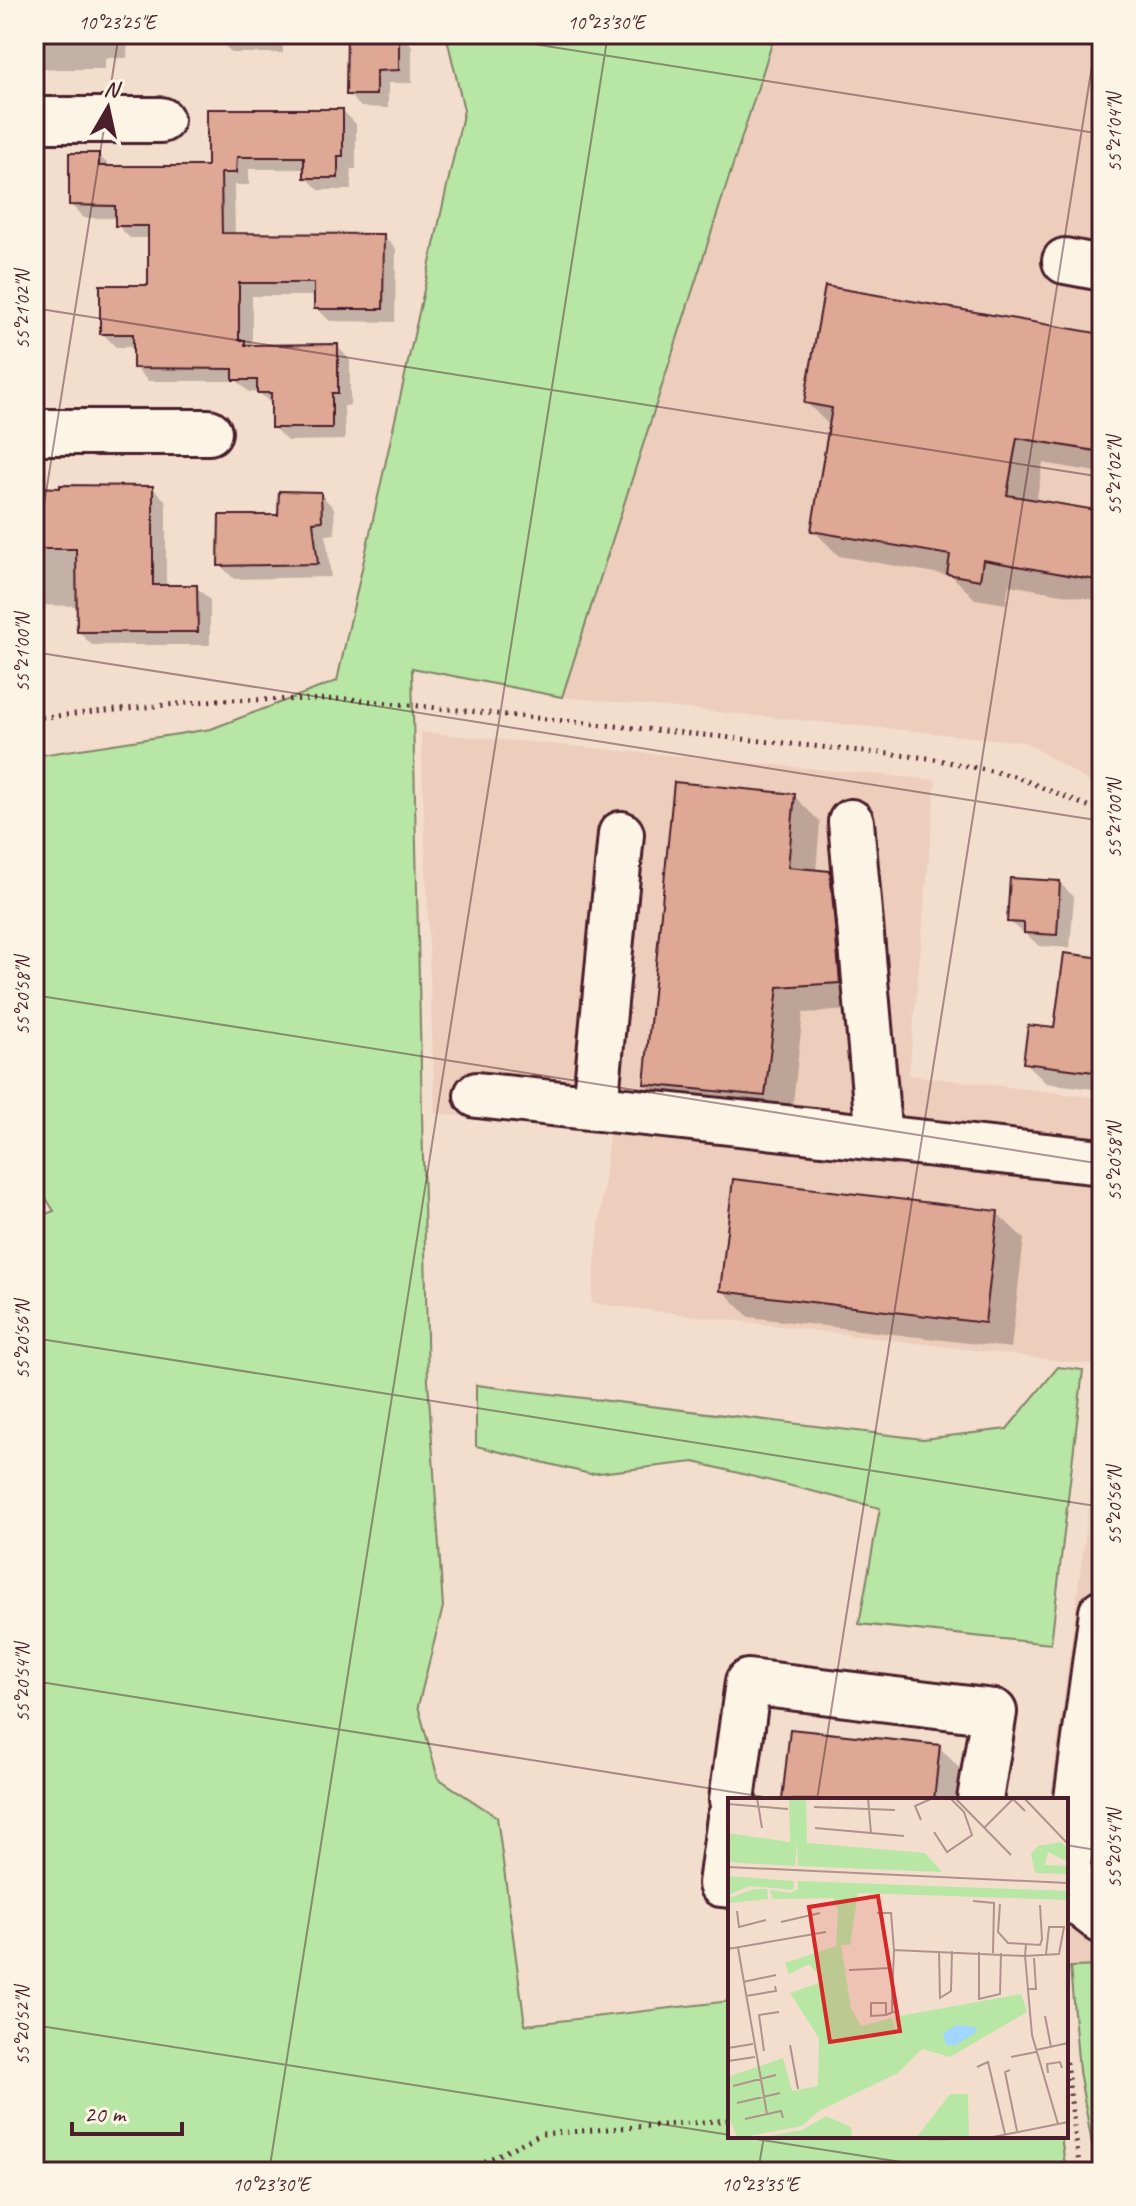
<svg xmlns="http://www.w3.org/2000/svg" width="1136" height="2206" font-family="Caveat,sans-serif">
	<rect width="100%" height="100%" fill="#f3decd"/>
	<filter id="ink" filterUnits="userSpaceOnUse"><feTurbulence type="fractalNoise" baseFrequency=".0125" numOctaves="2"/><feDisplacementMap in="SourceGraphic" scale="16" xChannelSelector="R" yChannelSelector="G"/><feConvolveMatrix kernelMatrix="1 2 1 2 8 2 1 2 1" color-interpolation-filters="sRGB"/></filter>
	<g filter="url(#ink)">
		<g fill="#edcebc">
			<polygon points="775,34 1102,34 1102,790 1025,742 562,697"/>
			<polygon points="421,732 936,780 909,1075 1102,1098 1102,1366 591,1303 609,1134 435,1113"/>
			<polygon points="1102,1408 1102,1966 1070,1967 1066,1953 1066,1800 1050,1800"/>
		</g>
		<g fill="#b8e6a4" stroke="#818268" stroke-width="2">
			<polygon points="446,34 775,34 562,697 412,668 428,1381 443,1607 418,1706 438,1778 497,1817 525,2025 730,2001 730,2136 1061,2136 1066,2172 34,2172 34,1218 54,1211 34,1179 34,756 211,729 337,681 464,110"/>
			<polygon points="1058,1367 1083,1370 1051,1644 859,1624 880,1508 694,1462 590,1474 476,1446 476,1385 923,1439 1007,1429"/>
			<polygon points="1102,1966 1102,2172 1097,2172 1079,2071 1070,1967"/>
		</g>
		<g fill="#0003">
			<polygon points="34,34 128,34 127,58 105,58 105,69 34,69"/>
			<polygon points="219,34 283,34 283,53 232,53 219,40"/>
			<polygon points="349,34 406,34 406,39 412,46 412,83 388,83 388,108 361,107 348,94"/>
			<polygon points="343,111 356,124 356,169 351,169 351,190 319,190 306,177 306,169 249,169 249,185 234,185 235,235 383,236 396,249 395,322 330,321 316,308 316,296 252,296 252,347 337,346 350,360 350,405 344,406 345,440 287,441 273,427 273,406 260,393 249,392 237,381 148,381 135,367 135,347 116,347 102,333 150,287 150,238 130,238 117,225 117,218 84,218 71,205 98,155 112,168 209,168"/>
			<polygon points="1102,336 1102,473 1043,463 1036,502 1102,514 1102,601 1009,585 1006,604 975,599 952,576 839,556 813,530 831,427 807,403"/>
			<polygon points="34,487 153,488 166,501 166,587 196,587 210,600 210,645 92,645 79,632 78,606 34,605"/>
			<polygon points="320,494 334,508 335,534 326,535 331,577 234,579 220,565"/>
			<polygon points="794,796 820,822 816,872 829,873 856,900 866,1009 803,1013 791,1121 672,1109 646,1083"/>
			<polygon points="1060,883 1074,897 1070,948 1040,946 1009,921"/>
			<polygon points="1102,961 1102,1090 1046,1083 1025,1063 1056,1030"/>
			<polygon points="997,1213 1024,1239 1011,1348 749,1317 722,1290"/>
			<polygon points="939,1747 965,1774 962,1800 784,1800"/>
		</g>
		<g fill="#dfa895" stroke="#4a1f2b" stroke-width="2">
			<polygon points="347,34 399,34 399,70 376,71 376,95 346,95"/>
			<polygon points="207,109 343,109 343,156 338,156 338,178 304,178 304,157 237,157 236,173 221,173 222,233 384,234 383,309 314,309 314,283 239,283 239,340 245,340 245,345 338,344 338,393 332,393 332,428 271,428 271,393 257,393 257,380 233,380 233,369 133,368 133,334 100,334 100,285 148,285 148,226 115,226 115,206 69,205 69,153 99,153 99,166 207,166"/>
			<polygon points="825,286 1102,334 1102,452 1017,438 1007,495 1102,511 1102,581 983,560 980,580 947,574 950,555 811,531 832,408 804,403"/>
			<polygon points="60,485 153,486 153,585 197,585 198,632 77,632 76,549 34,549 34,487 60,488"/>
			<polygon points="279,491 321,492 322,521 313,522 318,564 218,566 219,515 278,515"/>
			<polygon points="674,782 795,794 788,867 830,871 840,983 778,987 765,1096 644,1084"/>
			<polygon points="1010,878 1060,881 1057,935 1024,933 1024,923 1007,922"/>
			<polygon points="1064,953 1102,958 1102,1073 1023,1063 1028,1025 1054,1028"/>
			<polygon points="733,1179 998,1211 985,1323 720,1291"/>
			<polygon points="790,1729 940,1745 934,1800 782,1800"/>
		</g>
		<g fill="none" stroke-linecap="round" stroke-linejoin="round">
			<g stroke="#4a1f2b" stroke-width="50">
				<g id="minor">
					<polyline points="34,120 161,120"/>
					<polyline points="1065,261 1102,268"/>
					<polyline points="34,432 209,432"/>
					<polyline points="851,822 879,1138"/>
					<polyline points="477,1095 1102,1162"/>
					<polyline points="595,1107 621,834"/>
					<polyline points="1102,1612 1068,1866 1080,1904 1102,1921"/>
					<polyline points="732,1800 748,1682 994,1712 980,1800"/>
					<polyline points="730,1818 721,1884 730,1885"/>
				</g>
			</g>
			<g stroke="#4a1f2b" stroke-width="5" stroke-dasharray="2 6" stroke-linecap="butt">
				<polyline points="34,718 218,700 350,699 929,758 1014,776 1102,812"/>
				<polyline points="1066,2062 1080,2172"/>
				<polyline points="34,2167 49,2172"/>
				<polyline points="463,2172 541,2134 730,2120"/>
			</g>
			<use href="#minor" stroke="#fcf5e5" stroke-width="44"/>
		</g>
	</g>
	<path fill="none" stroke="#4a1f2b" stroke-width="2" stroke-opacity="0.45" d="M470 34 1102 134M34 308 1102 477M34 568 119 34M34 652 1102 821M34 995 1102 1164M34 1338 1102 1507M34 1681 783 1800M817 1800 1097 34M1066 1845 1102 1851M34 2025 730 2135M737 2136 964 2172M269 2172 608 34M758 2172 764 2136"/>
	<g transform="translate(728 1798)">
		<rect width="340" height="340" fill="#f3decd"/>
		<path d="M61 0H78L79 45 197 55 214 74 70 68 69 44 67 68 0 64V35L62 44ZM333 44 340 51V64L320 54 317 67 340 68V76L307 75 303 56 310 48ZM0 78 66 83 65 92 22 88 0 97ZM70 83 340 93V102L130 95 122 147H113L123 210 133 228 164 220 172 246 166 219 293 196 299 214 222 259 194 251 170 275 91 313 74 328 10 340 0 318 2 278 55 260 64 293 90 288 91 240 62 195 96 183 81 166 61 176 57 165 108 148 110 112 105 100 45 101 42 92 63 95 70 91ZM27 91H39L40 101 0 105V100ZM222 296H240L241 340H188ZM98 318 123 329 124 340H31L74 332Z" fill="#b8e6a4"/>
		<path d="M229 227 247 229 248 234 228 247H218L215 235Z" fill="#a0d6ff"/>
		<path fill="none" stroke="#af928c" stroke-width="2" d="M29 0 34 30M140 0 143 35 176 38M227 0 283 57M296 0 340 46M0 6 60 11M86 9 167 12M193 22 187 8 205 0M87 30 143 35M256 30 285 1 297 13M206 34 219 54 244 37 236 14 222 0M0 69 340 85M245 103 266 105 265 155M272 106 270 134 280 145 298 146M312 107 314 141 312 147 298 146 297 158 331 156 336 129H321L318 156M9 113 11 129 38 122M149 115H163L166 152M53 124 92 115M340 128V154M10 150 39 316M0 151 98 134M211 153 212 200 223 193 224 153M251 154V201L272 196 273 155M340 167V192M121 172 163 170M15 184 48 177M300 191H308L306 160M18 198 48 193 47 188M164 201V213L170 216 164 201 166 152 297 158 304 237 330 326M158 217V205H143V218L158 217 165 214M317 218 323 249M62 247 70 291M0 250 25 246M308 252 340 245M36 253 31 217 51 214M283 259 308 254M0 263 27 259M249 269 260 264 277 336M282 272 277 274 289 333M320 275 319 266 332 264 334 270M5 288 48 277M9 305 52 295M17 321 53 313 55 320M260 340 340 324"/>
		<path fill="#d62828" fill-opacity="0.15" stroke="#d62828" stroke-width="4" d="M150 98 172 233 102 244 81 109Z"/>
		<rect width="340" height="340" fill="none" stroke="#4a1f2b" stroke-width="4"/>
	</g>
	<rect width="1136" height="2206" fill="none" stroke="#fcf5e5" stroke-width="88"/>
	<g transform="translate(108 108) rotate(9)" stroke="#fcf5e5" stroke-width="6" paint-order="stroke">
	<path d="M0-6L14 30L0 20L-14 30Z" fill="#4a1f2b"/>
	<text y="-12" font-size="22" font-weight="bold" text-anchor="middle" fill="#4a1f2b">N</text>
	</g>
	<path d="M72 2122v12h110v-12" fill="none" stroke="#4a1f2b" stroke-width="4"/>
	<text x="84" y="2122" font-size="24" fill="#4a1f2b" stroke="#fcf5e5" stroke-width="6" paint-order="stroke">20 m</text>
	<rect x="44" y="44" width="1048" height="2118" fill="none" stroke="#4a1f2b" stroke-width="3"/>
	<g font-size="20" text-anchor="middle" fill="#4a1f2b">
		<text x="117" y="29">10°23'25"E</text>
		<text x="606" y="29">10°23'30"E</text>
		<text transform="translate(1114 133) rotate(-90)" y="7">55°21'04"N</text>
		<text transform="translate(22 310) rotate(-90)" y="7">55°21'02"N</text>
		<text transform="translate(1114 476) rotate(-90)" y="7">55°21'02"N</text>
		<text transform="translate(22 653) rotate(-90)" y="7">55°21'00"N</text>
		<text transform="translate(1114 819) rotate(-90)" y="7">55°21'00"N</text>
		<text transform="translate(22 996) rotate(-90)" y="7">55°20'58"N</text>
		<text transform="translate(1114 1162) rotate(-90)" y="7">55°20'58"N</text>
		<text transform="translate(22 1340) rotate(-90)" y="7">55°20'56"N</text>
		<text transform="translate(1114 1506) rotate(-90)" y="7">55°20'56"N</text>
		<text transform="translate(22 1683) rotate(-90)" y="7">55°20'54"N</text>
		<text transform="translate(1114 1849) rotate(-90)" y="7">55°20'54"N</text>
		<text transform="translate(22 2026) rotate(-90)" y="7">55°20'52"N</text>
		<text x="271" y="2191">10°23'30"E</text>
		<text x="760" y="2191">10°23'35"E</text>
	</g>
</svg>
